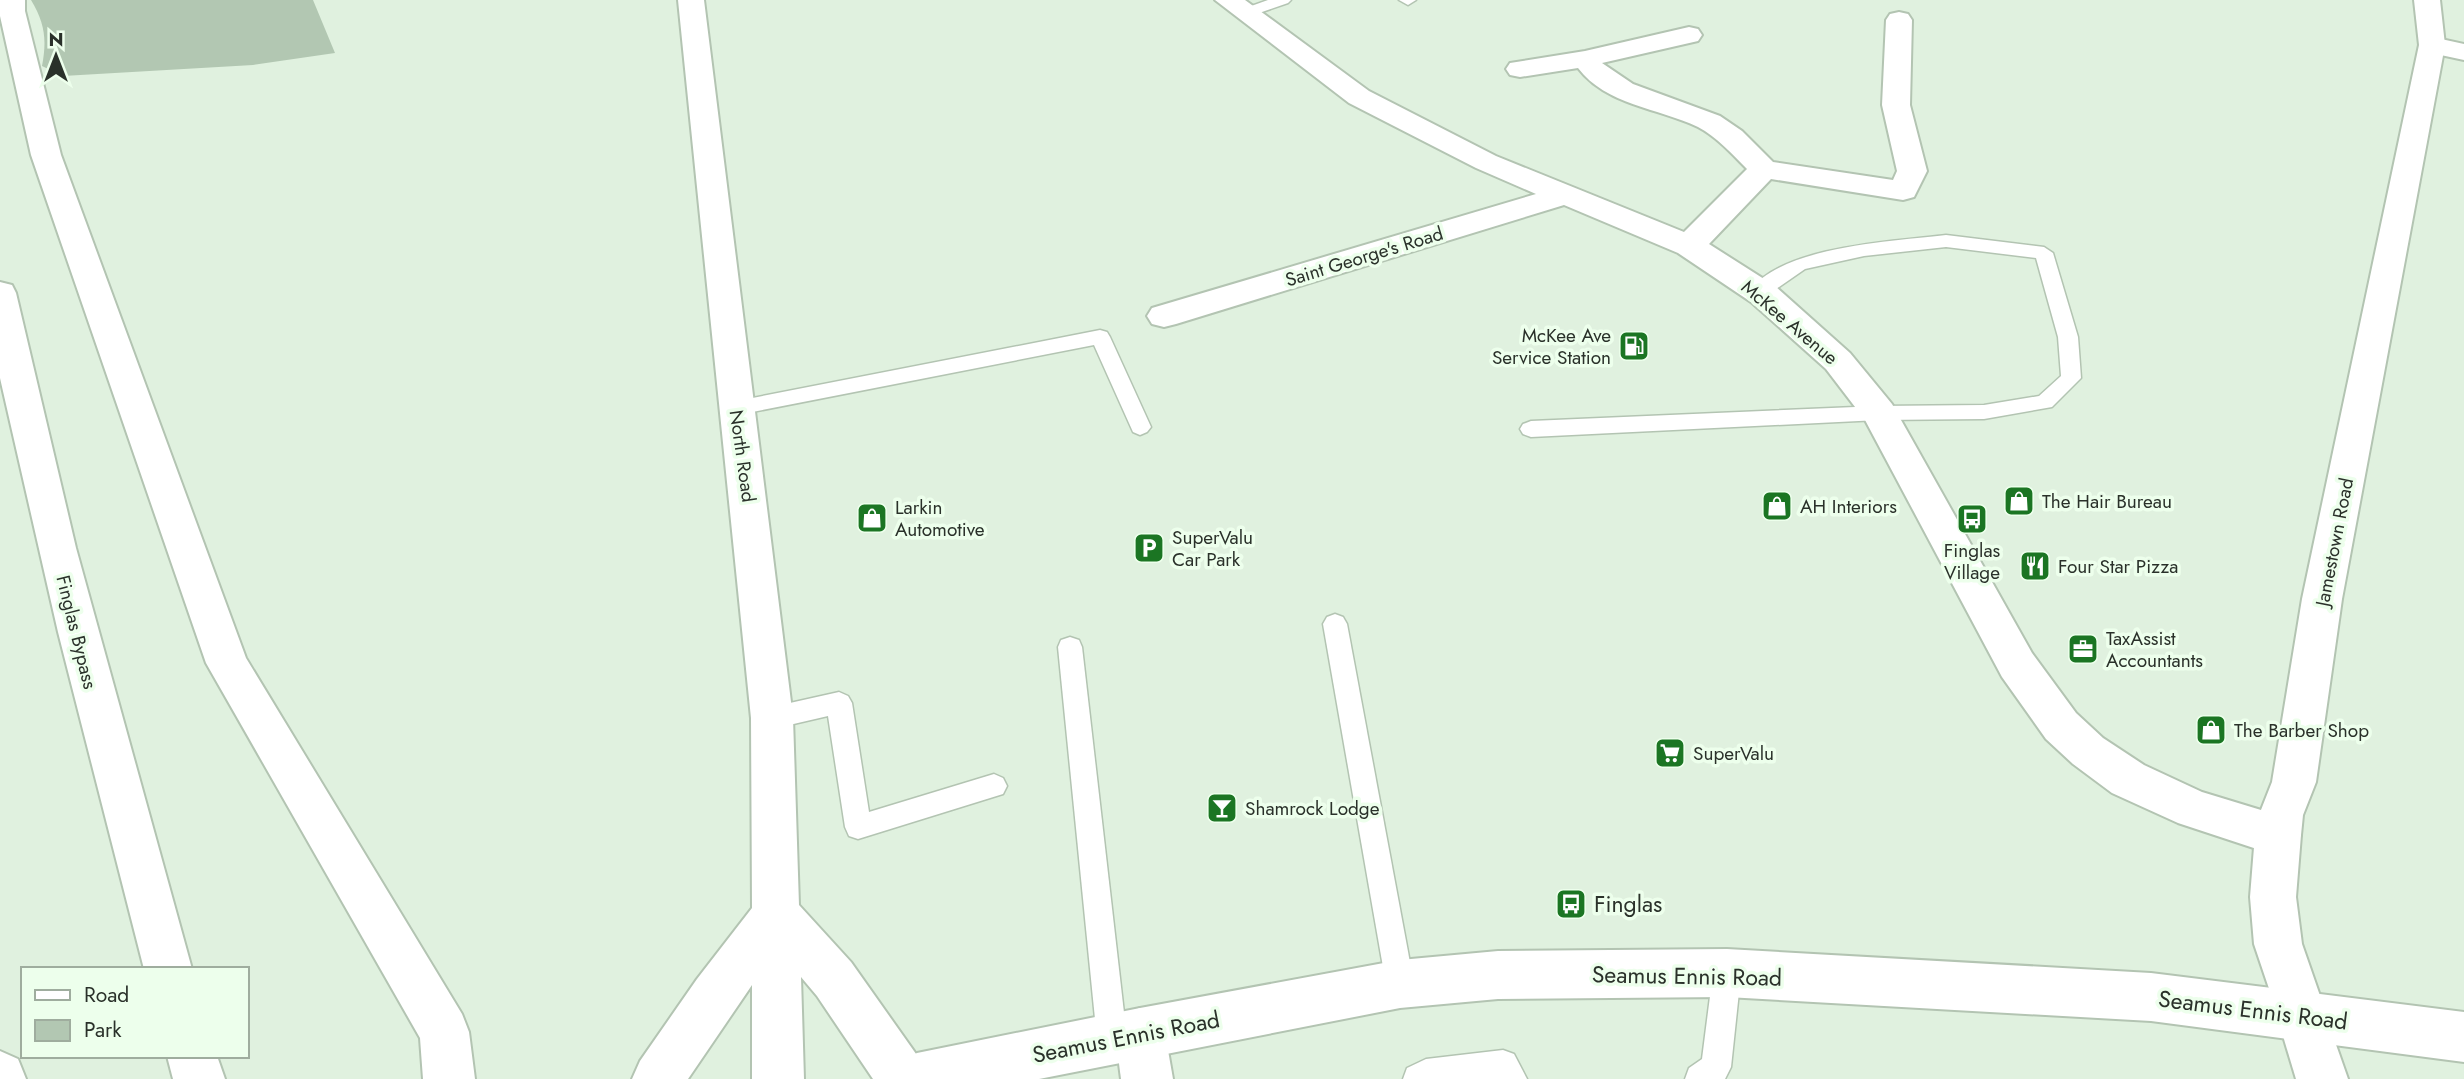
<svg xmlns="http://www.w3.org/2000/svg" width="2464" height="1079" font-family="Jost,sans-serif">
	<rect width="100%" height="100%" fill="#e0f1df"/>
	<path fill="#b2c7b2" d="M31 0H313L335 53 253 65 63 76 42 66C47 40 45 23 31 0Z"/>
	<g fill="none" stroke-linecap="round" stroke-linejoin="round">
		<g stroke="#b3c4b2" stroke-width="3">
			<g id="service">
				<polygon points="1268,0 1291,0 1288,3 1245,18 1237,13 1240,10"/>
				<polygon points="1399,0 1416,0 1408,5"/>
				<path d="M1946 235 2044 247 2053 253 2078 337 2081 378 2052 407 1984 419 1879 420 1531 437 1523 434 1520 429 1523 424 1531 421 1879 406 1984 405 2039 396 2061 376 2058 337 2036 258 1946 247 1864 256 1805 269 1766 296H1752L1749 292C1780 246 1895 241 1946 235Z"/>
				<polygon points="1100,330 1107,332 1110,337 1151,427 1147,432 1140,435 1133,432 1094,345 737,415 730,413 727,408 730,403 737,401"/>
				<polygon points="1335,614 1343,617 1347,624 1414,984 1410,994 1400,998 1390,994 1386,984 1323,624 1327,617"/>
				<polygon points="1070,637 1079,640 1082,647 1127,1039 1122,1049 1112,1054 1102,1049 1097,1039 1058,647 1061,640"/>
				<polygon points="839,692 848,696 852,703 869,812 994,774 1003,778 1007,786 1003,794 858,839 849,836 845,827 828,716 772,729 763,726 759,718 763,710 772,707"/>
				<polygon points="1727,959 1737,963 1741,973 1731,1067 1725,1079 1685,1079 1689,1068 1702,1059 1713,973 1717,963"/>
				<polygon points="1503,1050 1514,1054 1527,1079 1403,1079 1407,1068 1426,1059"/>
			</g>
		</g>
		<g stroke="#b3c4b2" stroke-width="4">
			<g id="minor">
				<polygon points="678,0 704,0 793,718 799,905 851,962 921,1061 929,1079 873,1079 817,996 801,977 804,1079 752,1079 752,985 688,1079 632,1079 640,1061 697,979 752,908 751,718"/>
				<path d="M1215 0H1245L1369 91 1496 156 1684 232 1747 169C1732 154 1717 137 1698 127 1658 108 1606 105 1578 68L1520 77 1510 75 1506 69 1510 63 1585 51 1689 27 1698 29 1702 35 1698 41 1602 63 1633 84 1720 116 1742 131 1773 162 1893 180 1897 171 1882 105 1886 20 1890 14 1899 12 1908 14 1912 20 1910 105 1927 171 1914 197 1903 200 1771 179 1709 244 1775 286 1850 353 1892 404 2032 653 2076 713 2103 738 2144 765 2202 792 2294 820 2301 835 2294 850 2278 856 2178 823 2112 793 2073 764 2046 739 2002 677 1865 420 1826 369 1751 302 1678 253 1564 205 1176 324 1164 327 1152 324 1147 316 1152 308 1536 194 1476 168 1349 103Z"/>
				<polygon points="2432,37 2464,44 2464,60 2422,51 2419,45 2422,39"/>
				<polygon points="2302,991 2320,999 2348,1079 2296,1079 2277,1016 2284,999"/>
				<polygon points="1140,1008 1158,1015 1165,1033 1173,1079 1121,1079 1115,1033 1122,1015"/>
			</g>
		</g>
		<g stroke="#b3c4b2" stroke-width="4">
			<polygon id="tertiary" points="2414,0 2440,0 2445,45 2342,599 2316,782 2303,815 2301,835 2296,897 2302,944 2327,1016 2320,1033 2302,1041 2284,1033 2254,944 2250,897 2255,835 2259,815 2272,782 2302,599 2419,45"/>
		</g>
		<g stroke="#b3c4b2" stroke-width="4">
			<g id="secondary">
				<polygon points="0,0 25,0 25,11 61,155 246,658 462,1014 469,1032 475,1079 423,1079 420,1038 206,663 31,155 0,16"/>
				<polygon points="0,282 12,285 16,293 76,548 192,969 144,969 58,632 0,378"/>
				<polygon points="1727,949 2151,973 2464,1012 2464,1062 2151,1021 1727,997 1498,999 1400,1008 1039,1079 891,1079 899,1061 917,1053 1140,1008 1400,960 1498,951"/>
				<polygon points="0,1051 18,1059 26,1079 0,1079"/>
				<polygon points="167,1056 217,1056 225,1079 173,1079"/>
			</g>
		</g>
		<use href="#service" fill="#fff" fill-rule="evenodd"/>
		<use href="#minor" fill="#fff" fill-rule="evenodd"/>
		<use href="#tertiary" fill="#fff" fill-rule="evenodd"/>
		<use href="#secondary" fill="#fff" fill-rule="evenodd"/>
	</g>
	<defs>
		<g id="fuel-square" transform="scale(1.575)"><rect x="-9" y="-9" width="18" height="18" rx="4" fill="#1b7523" stroke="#edffec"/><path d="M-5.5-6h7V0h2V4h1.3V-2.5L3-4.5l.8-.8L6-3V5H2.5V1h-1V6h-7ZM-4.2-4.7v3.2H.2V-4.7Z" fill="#fff"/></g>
		<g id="shop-square" transform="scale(1.575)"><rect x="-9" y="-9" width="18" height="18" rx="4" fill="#1b7523" stroke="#edffec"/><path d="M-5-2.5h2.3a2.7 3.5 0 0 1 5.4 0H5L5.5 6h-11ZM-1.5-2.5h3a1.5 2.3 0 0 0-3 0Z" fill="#fff"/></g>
		<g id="bus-square" transform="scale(1.575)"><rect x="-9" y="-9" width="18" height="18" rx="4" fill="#1b7523" stroke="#edffec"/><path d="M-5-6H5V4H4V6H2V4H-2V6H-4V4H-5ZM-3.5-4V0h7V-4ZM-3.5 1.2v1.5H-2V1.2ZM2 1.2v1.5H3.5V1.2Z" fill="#fff"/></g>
		<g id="parking-square" transform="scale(1.575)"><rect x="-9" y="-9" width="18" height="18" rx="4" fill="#1b7523" stroke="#edffec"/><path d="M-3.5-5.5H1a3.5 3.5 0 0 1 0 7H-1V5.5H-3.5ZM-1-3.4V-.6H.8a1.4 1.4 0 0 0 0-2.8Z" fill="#fff"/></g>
		<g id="restaurant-square" transform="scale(1.575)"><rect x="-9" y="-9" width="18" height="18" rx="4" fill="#1b7523" stroke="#edffec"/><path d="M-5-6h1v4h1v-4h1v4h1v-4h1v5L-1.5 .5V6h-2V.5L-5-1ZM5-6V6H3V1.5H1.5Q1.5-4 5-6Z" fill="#fff"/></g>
		<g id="office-square" transform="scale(1.575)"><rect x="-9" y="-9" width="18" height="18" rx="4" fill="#1b7523" stroke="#edffec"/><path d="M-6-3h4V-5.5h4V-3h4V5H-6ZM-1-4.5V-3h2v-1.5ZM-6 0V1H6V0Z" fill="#fff"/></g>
		<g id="supermarket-square" transform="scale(1.575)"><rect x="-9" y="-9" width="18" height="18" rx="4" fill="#1b7523" stroke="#edffec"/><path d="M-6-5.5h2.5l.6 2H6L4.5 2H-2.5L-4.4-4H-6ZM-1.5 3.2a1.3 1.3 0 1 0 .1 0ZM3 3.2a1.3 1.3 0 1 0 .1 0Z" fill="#fff"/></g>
		<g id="bar-square" transform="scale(1.575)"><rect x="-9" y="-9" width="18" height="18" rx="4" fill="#1b7523" stroke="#edffec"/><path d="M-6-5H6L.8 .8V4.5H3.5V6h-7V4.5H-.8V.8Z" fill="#fff"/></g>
	</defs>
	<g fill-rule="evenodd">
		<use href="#fuel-square" x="1634" y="346"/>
		<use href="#shop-square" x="2019" y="501"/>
		<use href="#shop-square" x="1777" y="506"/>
		<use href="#shop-square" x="872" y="518"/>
		<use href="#bus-square" x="1972" y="519"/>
		<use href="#parking-square" x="1149" y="548"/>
		<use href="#restaurant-square" x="2035" y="566"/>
		<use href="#office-square" x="2083" y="649"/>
		<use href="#shop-square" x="2211" y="730"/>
		<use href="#supermarket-square" x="1670" y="753"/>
		<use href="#bar-square" x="1222" y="808"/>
		<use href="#bus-square" x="1571" y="904"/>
	</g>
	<g text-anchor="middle" stroke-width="7" stroke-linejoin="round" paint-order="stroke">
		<g font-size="19" fill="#2a312a" stroke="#edffec">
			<text transform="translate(1364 256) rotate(-17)" y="7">Saint George's Road</text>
			<text transform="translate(1790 322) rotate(40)" y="7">McKee Avenue</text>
			<text transform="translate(743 456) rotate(82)" y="7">North Road</text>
			<text transform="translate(2334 542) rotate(-79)" y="7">Jamestown Road</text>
			<text transform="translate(77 632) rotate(76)" y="7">Finglas Bypass</text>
		</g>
		<g font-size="19" fill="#2a312a" stroke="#edffec" text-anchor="start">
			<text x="1611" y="342" text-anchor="end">McKee Ave<tspan x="1611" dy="22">Service Station</tspan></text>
			<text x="2042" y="508">The Hair Bureau</text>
			<text x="1800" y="513">AH Interiors</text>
			<text x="895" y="514">Larkin<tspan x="895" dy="22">Automotive</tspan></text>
			<text x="1172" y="544">SuperValu<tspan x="1172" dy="22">Car Park</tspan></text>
			<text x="1972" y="557" text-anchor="middle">Finglas<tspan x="1972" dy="22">Village</tspan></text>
			<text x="2058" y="573">Four Star Pizza</text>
			<text x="2106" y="645">TaxAssist<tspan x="2106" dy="22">Accountants</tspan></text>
			<text x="2234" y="737">The Barber Shop</text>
			<text x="1693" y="760">SuperValu</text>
			<text x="1245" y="815">Shamrock Lodge</text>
		</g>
		<g font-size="23" fill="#2a312a" stroke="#edffec" text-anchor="start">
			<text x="1594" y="912">Finglas</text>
		</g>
		<g font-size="23" fill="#2a312a" stroke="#edffec">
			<text transform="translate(1687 976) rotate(1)" y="8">Seamus Ennis Road</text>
			<text transform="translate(2253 1010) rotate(7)" y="8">Seamus Ennis Road</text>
			<text transform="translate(1126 1037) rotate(-11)" y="8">Seamus Ennis Road</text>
		</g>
	</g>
	<rect x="21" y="967" width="228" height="91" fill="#edffec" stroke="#9fad9e" stroke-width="2"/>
	<rect x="35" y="990" width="35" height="10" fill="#ffffff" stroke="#9fad9e" stroke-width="2"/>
	<text x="84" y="1002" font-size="21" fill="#2a312a">Road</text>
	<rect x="35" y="1020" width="35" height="21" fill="#b2c7b2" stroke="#9fad9e" stroke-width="2"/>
	<text x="84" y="1037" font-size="21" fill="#2a312a">Park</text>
	<g transform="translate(56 56)" stroke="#edffec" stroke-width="5" paint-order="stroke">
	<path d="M0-5L12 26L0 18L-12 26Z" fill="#2a312a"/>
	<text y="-10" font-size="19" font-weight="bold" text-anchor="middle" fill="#2a312a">N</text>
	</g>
</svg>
